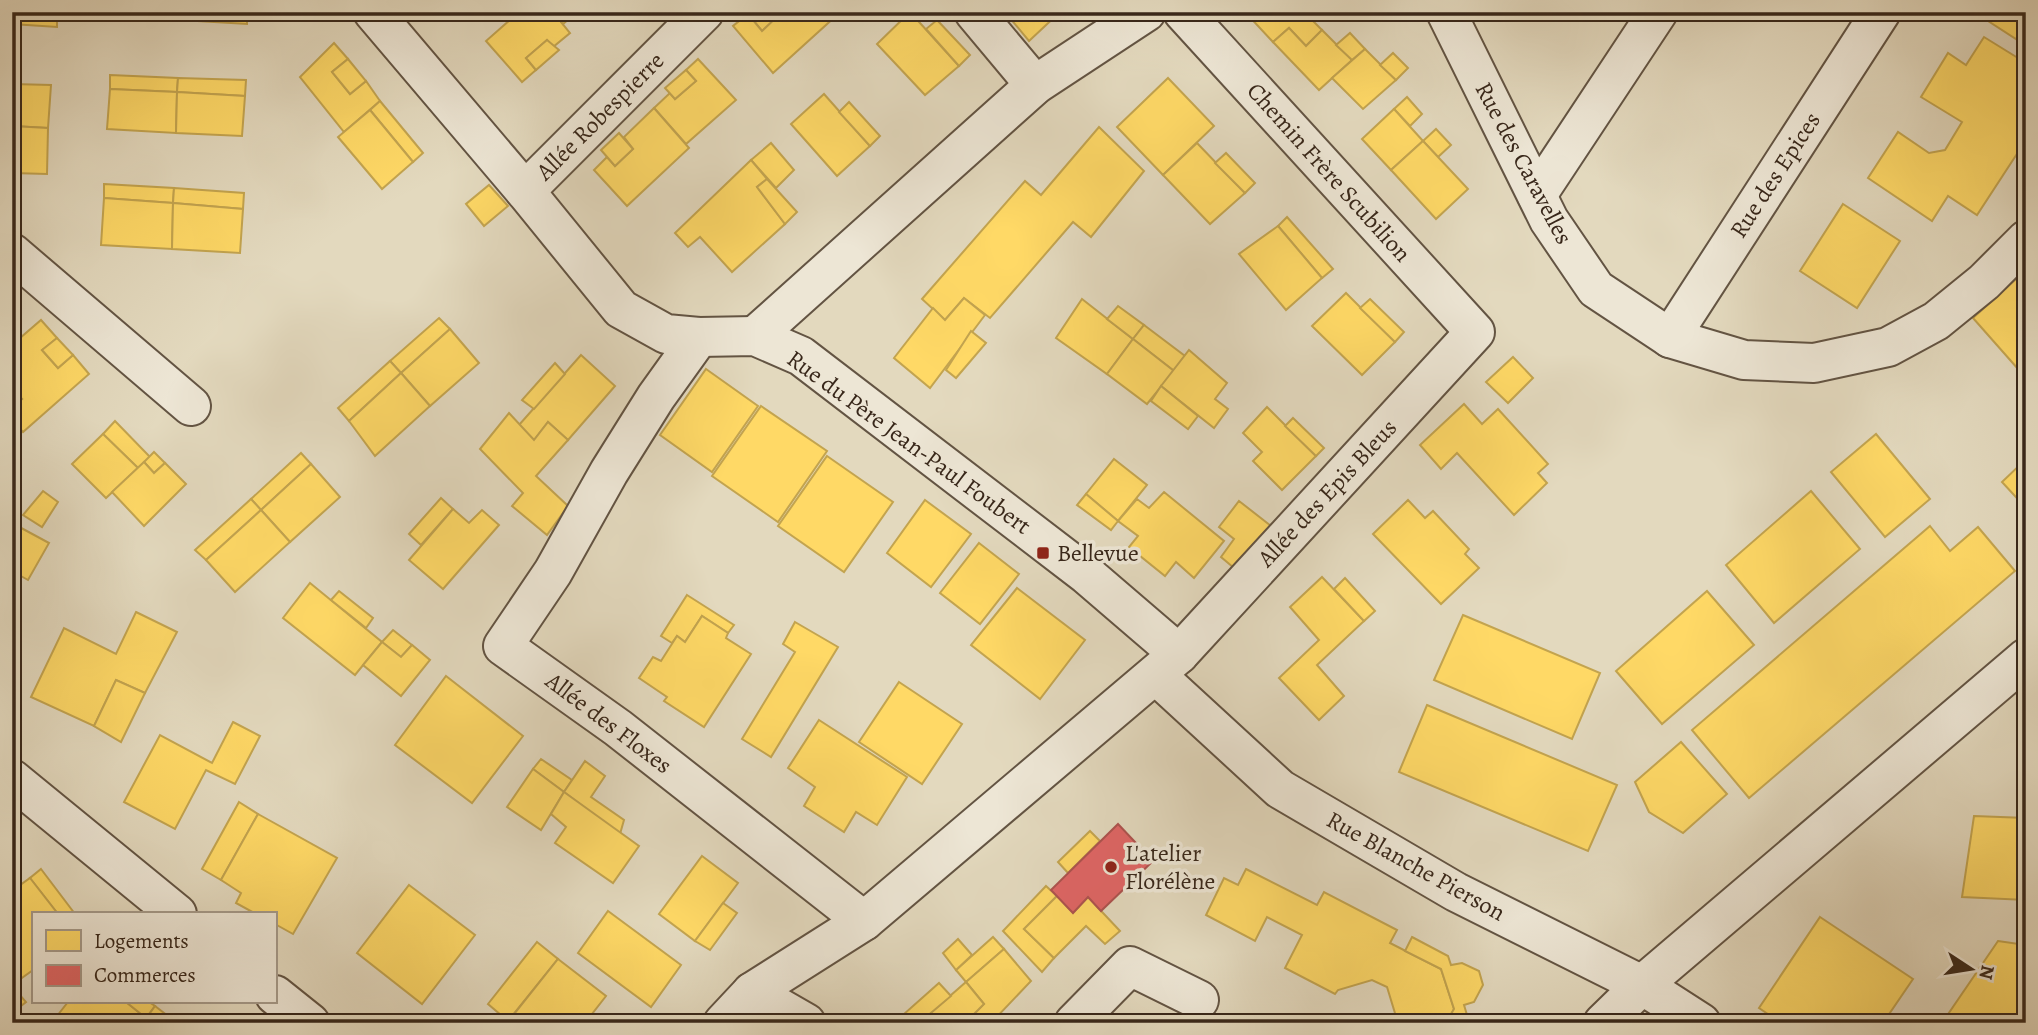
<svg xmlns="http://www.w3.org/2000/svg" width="2038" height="1035" font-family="Alegreya,serif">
	<rect width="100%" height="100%" fill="#e3d9be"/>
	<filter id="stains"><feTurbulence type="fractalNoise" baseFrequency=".00286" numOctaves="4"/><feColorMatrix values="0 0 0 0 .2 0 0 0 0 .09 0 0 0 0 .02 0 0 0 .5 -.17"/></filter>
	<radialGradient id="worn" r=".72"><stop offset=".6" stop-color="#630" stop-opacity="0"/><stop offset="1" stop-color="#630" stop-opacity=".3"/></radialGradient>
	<g fill="#ffd966" stroke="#c3a44f" stroke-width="2">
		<polygon points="12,12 57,12 57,27 12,24"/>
		<polygon points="113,12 181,12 181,20 112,16"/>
		<polygon points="181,12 247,12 247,24 181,20"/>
		<polygon points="519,12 553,12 570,33 553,47 547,40 526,58 536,70 522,82 486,41"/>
		<polygon points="553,12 577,12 563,24"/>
		<polygon points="750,12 782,12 783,13 762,31 748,14"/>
		<polygon points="782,12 835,12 837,15 773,73 733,26 748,14 762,31"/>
		<polygon points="910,12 959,66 925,95 877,44"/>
		<polygon points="1005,12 1060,12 1029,41"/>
		<polygon points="1245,12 1304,12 1322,30 1306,46 1289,28 1273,42"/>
		<polygon points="1990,12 2026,12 2026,23 2016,39 1985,19"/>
		<polygon points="937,20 970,55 959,66 926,29"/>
		<polygon points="1289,28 1306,46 1322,30 1352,60 1319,90 1273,42"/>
		<polygon points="1350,33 1365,49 1352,60 1336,45"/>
		<polygon points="1984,37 2026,63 2026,140 1977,215 1948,196 1932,221 1868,178 1898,132 1929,153 1945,150 1962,122 1921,97 1948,53 1966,65"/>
		<polygon points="547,40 559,50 536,70 526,58"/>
		<polygon points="334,43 348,59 332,72 350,94 366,81 380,101 344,132 300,77"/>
		<polygon points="1365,49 1396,80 1363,109 1332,78"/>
		<polygon points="1393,53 1408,68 1396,80 1380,65"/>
		<polygon points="348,59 366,81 350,94 332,72"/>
		<polygon points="698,59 736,100 686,144 654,108 670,93 675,99 696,81 686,70"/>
		<polygon points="686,70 696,81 675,99 665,88"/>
		<polygon points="110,75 178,78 177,92 110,89"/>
		<polygon points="178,78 246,80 245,96 177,92"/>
		<polygon points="1168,78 1214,126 1163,175 1117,127"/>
		<polygon points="12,84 51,85 48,128 12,126"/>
		<polygon points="110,89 177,92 176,133 107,129"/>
		<polygon points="177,92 245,96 242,136 176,133"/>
		<polygon points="824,94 870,146 837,176 791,124"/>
		<polygon points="1407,97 1422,114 1410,126 1394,109"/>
		<polygon points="380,101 423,153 413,162 370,110"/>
		<polygon points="849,102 880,136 870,146 839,112"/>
		<polygon points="654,108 689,148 627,206 594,170 607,157 615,166 633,149 624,137"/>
		<polygon points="1394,109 1423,141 1391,170 1362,139"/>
		<polygon points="370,110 413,162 382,189 338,137"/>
		<polygon points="12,126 48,128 47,174 12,173"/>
		<polygon points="1099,127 1144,171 1091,237 1073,222 990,318 964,298 945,320 922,299 1025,181 1041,195"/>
		<polygon points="1436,129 1451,145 1438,157 1423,141"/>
		<polygon points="619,133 633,149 615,166 601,150"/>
		<polygon points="1423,141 1468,189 1436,219 1391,170"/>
		<polygon points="771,143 794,170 776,188 751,160"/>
		<polygon points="1197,143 1245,193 1210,224 1163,175"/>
		<polygon points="1226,153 1255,183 1245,193 1215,163"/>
		<polygon points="751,160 767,179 757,187 785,224 732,272 700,237 688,247 675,233"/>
		<polygon points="767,179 797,212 785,224 757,187"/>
		<polygon points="104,184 174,188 173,203 104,198"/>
		<polygon points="489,185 508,206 484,226 466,204"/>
		<polygon points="174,188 244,193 243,209 173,203"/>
		<polygon points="104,198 173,203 172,249 101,245"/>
		<polygon points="173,203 243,209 240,253 172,249"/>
		<polygon points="1843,204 1900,241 1857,308 1800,271"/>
		<polygon points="1287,217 1333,269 1322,278 1278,226"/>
		<polygon points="1278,226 1322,278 1286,310 1239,254"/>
		<polygon points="2026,270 2026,378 1973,318"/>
		<polygon points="1346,293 1395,342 1362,375 1312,326"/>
		<polygon points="964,298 985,315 930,388 894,358 933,308 945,320"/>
		<polygon points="1082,299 1133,339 1107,374 1056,338"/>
		<polygon points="1370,299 1404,332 1395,342 1360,308"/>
		<polygon points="1118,306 1144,325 1133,339 1107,319"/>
		<polygon points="439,318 450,329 401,373 390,361"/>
		<polygon points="41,320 57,338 42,350 58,368 73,355 89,374 23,432 12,420 12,408 22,399 12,389 12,345"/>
		<polygon points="1144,325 1185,356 1174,371 1133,339"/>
		<polygon points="450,329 479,363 430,406 401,373"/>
		<polygon points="971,331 986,343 956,378 946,370"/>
		<polygon points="57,338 73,355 58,368 42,350"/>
		<polygon points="1133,339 1174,371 1147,404 1107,374"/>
		<polygon points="1189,350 1227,383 1215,399 1228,409 1214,428 1161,386"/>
		<polygon points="581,355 615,386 568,440 548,422 534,440 519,425"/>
		<polygon points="1513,357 1533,378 1508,403 1486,382"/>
		<polygon points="390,361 401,373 349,421 338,408"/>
		<polygon points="555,363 565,374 534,409 522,400"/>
		<polygon points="706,369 758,406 712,472 660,435"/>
		<polygon points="401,373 430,406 375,456 349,421"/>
		<polygon points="1161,386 1198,416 1188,429 1151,401"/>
		<polygon points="12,389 22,399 12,408"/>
		<polygon points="1464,404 1482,424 1498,409 1548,464 1538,473 1547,483 1514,515 1457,453 1441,469 1420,445"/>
		<polygon points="761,406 827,451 778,522 712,476"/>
		<polygon points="1267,407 1316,456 1282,490 1253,461 1262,452 1243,433"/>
		<polygon points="509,413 534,440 548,422 568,440 536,476 568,506 547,535 512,506 523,493 480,449"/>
		<polygon points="1293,418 1324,448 1316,456 1285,426"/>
		<polygon points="115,421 150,457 138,468 103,434"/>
		<polygon points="103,434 138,468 106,498 72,464"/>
		<polygon points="1876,434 1930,499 1885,537 1831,472"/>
		<polygon points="154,452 165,463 154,473 144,462"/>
		<polygon points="301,453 311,464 261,510 251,499"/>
		<polygon points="827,456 893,502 844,572 778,526"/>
		<polygon points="1114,459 1147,485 1118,521 1086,494"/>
		<polygon points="2026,459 2026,508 2002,482"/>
		<polygon points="144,462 154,473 165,463 186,484 144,526 112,492"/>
		<polygon points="311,464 340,497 290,542 261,510"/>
		<polygon points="43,491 58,502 42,527 23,515"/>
		<polygon points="1811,491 1860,549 1774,623 1726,565"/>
		<polygon points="1164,492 1224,541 1194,578 1176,562 1165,576 1129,547 1138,536 1118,521 1137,499 1149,508"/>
		<polygon points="1086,494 1118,521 1111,530 1077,505"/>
		<polygon points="441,498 453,509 421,545 409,534"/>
		<polygon points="251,499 261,510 206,560 195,550"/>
		<polygon points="925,500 971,534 931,587 887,553"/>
		<polygon points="1408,500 1425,518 1433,511 1469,549 1465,554 1479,568 1441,604 1373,534"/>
		<polygon points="1239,501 1275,529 1234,568 1221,557 1234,539 1219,527"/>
		<polygon points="453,509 469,523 482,510 499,525 443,589 409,560"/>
		<polygon points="261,510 290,542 235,592 206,560"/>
		<polygon points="12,523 49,543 28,580 12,571"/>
		<polygon points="1930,526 1950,551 1978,527 2015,571 1749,798 1692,730"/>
		<polygon points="979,543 1019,574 980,624 940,593"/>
		<polygon points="1322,577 1364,621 1317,665 1344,696 1319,720 1279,678 1319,640 1290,607"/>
		<polygon points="1345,578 1375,611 1364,621 1334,589"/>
		<polygon points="310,583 382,642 355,675 283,618"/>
		<polygon points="1017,588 1085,640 1040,699 971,645"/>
		<polygon points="339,591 373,618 366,628 331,600"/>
		<polygon points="1707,591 1754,645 1662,724 1616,671"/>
		<polygon points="687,595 734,625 728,633 702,616 685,642 677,636 672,643 661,636"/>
		<polygon points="136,612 177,632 145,693 116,680 94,726 31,697 64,628 116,654"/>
		<polygon points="1463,615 1600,673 1572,739 1434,680"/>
		<polygon points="702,616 728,633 726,638 751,654 704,727 664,701 667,697 639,678 653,657 661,661 677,636 685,642"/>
		<polygon points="795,622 838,647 771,757 742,739 795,652 783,644"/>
		<polygon points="393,630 412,645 401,657 382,642"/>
		<polygon points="382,642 401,657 412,645 430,660 401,696 363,665"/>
		<polygon points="446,676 523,736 472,803 395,745"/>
		<polygon points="116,680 145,693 121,742 94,726"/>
		<polygon points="899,682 962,724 922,784 859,742"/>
		<polygon points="1427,705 1617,785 1588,851 1399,772"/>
		<polygon points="819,720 907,777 877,825 856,812 844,832 804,806 815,787 788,768"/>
		<polygon points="233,722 260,736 235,784 206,770 175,829 124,802 160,735 212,763"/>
		<polygon points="1681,742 1727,794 1683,833 1649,812 1635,782"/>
		<polygon points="541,759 572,780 564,792 533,769"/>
		<polygon points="585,761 605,776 591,797 624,820 620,834 564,792"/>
		<polygon points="533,769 564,792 541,830 507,807"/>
		<polygon points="564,792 639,846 613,883 555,843 566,827 551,814"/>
		<polygon points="239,802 258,814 221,880 202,869"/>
		<polygon points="258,814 337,858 293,934 275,924 275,914 256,914 236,903 241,893 221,880"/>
		<polygon points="1974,816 2026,818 2026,900 1962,897"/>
		<polygon points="1090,831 1100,841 1068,873 1058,862"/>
		<polygon points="702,856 738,883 695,941 659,914"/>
		<polygon points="41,869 75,914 58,914 30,878"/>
		<polygon points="1246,869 1317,905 1324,892 1397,930 1390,943 1441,969 1454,1009 1446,1023 1398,1023 1387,987 1372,980 1338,990 1335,994 1285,968 1302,935 1267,917 1255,941 1206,915 1224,878 1238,885"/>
		<polygon points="30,878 58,914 33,914 33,970 12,985 12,891"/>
		<polygon points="409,885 475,935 422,1004 357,953"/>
		<polygon points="1046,886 1057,896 1024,929 1054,958 1042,972 1003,931"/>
		<polygon points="1057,896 1073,913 1088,897 1120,931 1105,944 1086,926 1054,958 1024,929"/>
		<polygon points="723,903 737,913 710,950 695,941"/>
		<polygon points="608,911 681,965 651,1007 578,953"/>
		<polygon points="1820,917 1913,979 1883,1023 1781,1023 1759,1008"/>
		<polygon points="993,937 1004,949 966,982 956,970"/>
		<polygon points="1412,937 1448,956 1451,965 1462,963 1479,971 1483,985 1474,1002 1464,1005 1467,1015 1464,1023 1446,1023 1454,1009 1441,969 1405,951"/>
		<polygon points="958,939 972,955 956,970 943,953"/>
		<polygon points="1998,941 2026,945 2026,1023 1942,1023"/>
		<polygon points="537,942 558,959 508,1021 488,1004"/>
		<polygon points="1004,949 1031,981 991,1023 979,1023 972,1016 984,1004 966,982"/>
		<polygon points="558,959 606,996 585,1023 507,1023"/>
		<polygon points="966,982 984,1004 972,1016 979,1023 919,1023"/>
		<polygon points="939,983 951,996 919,1023 912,1023 904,1014"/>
		<polygon points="12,986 26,1002 12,1013"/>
		<polygon points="68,1002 126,1002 146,1018 143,1023 65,1023 57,1016"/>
		<polygon points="126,1002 149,1002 155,1006 146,1018"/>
		<polygon points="155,1006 177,1023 143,1023"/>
	</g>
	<polygon fill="#e06666" stroke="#ae534f" stroke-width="2" points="1118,824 1153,861 1101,911 1088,897 1073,913 1051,890"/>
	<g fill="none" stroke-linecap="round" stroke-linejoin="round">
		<g stroke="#635443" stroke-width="42">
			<g id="minor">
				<polyline points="373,12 525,191 621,309 666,334 699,337 755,336 801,356 1087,575 1179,654"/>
				<polyline points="974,12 1035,85"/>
				<polyline points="1446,12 1549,220 1596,289 1670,338 1744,360 1814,363 1888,347 1936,321 1984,282 2026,240"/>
				<polyline points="525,191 704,12"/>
				<polyline points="1537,195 1658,12"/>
				<polyline points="12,253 191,406"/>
				<polyline points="755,336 1035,85 1146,12"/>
				<polyline points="699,337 656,397 609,472 553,572 503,646 618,728 864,921"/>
				<polyline points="1670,338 1881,12"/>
				<polyline points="1156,675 1280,789 1456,892 1642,985 1701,1023"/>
				<polyline points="12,779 177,914"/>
				<polyline points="752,992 806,1023"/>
				<polyline points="275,995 310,1023"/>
				<polyline points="723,1023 752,992 864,921 1179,654 1475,332 1183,12"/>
				<polyline points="1074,1023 1130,966 1199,1000"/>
				<polyline points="1603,1023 1642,985 2026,658"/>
			</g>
		</g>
		<use href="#minor" stroke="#ede6d5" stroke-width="38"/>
	</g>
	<g fill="#8f2418" stroke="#ede6d5" stroke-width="2.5">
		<rect x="1036" y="546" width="14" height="14" rx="3.5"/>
		<circle cx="1111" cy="867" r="7"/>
	</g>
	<g text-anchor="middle" stroke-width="7" stroke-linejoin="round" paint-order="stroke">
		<g font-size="24" fill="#38271a" stroke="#ede6d5">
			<text transform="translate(600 116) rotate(-45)" y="8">Allée Robespierre</text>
			<text transform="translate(1524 163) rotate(62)" y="8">Rue des Caravelles</text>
			<text transform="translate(1329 172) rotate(48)" y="8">Chemin Frère Scubilion</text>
			<text transform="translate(1775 175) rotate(-57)" y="8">Rue des Epices</text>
			<text transform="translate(909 442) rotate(36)" y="8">Rue du Père Jean-Paul Foubert</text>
			<text transform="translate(1327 493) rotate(-47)" y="8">Allée des Epis Bleus</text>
			<text transform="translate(609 723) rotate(37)" y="8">Allée des Floxes</text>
			<text transform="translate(1416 866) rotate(29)" y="8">Rue Blanche Pierson</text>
		</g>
		<g font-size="24" fill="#38271a" stroke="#ede6d5" text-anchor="start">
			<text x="1057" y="561">Bellevue</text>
			<text x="1125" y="861">L'atelier<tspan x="1125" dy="28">Florélène</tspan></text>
		</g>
	</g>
	<rect width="2038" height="1035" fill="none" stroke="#e3d9be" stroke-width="42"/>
	<rect x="14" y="14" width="2010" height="1007" fill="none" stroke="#38271a" stroke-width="3.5"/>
	<rect x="21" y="21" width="1996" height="993" fill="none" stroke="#38271a" stroke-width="2"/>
	<rect x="32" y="912" width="245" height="91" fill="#ede6d5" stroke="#a59a8a" stroke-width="2"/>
	<rect x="46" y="930" width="35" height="21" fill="#ffd966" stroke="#a59a8a" stroke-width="2"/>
	<text x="94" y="948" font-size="21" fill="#38271a">Logements</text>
	<rect x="46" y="965" width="35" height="21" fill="#e06666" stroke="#a59a8a" stroke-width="2"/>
	<text x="94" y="982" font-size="21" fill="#38271a">Commerces</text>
	<g transform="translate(1971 969) rotate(102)" stroke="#ede6d5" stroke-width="5" paint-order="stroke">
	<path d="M0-5L12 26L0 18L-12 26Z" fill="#38271a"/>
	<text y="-10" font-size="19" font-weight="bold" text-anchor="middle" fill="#38271a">N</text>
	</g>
	<rect width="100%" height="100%" filter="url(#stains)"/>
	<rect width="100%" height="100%" fill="url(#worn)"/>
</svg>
